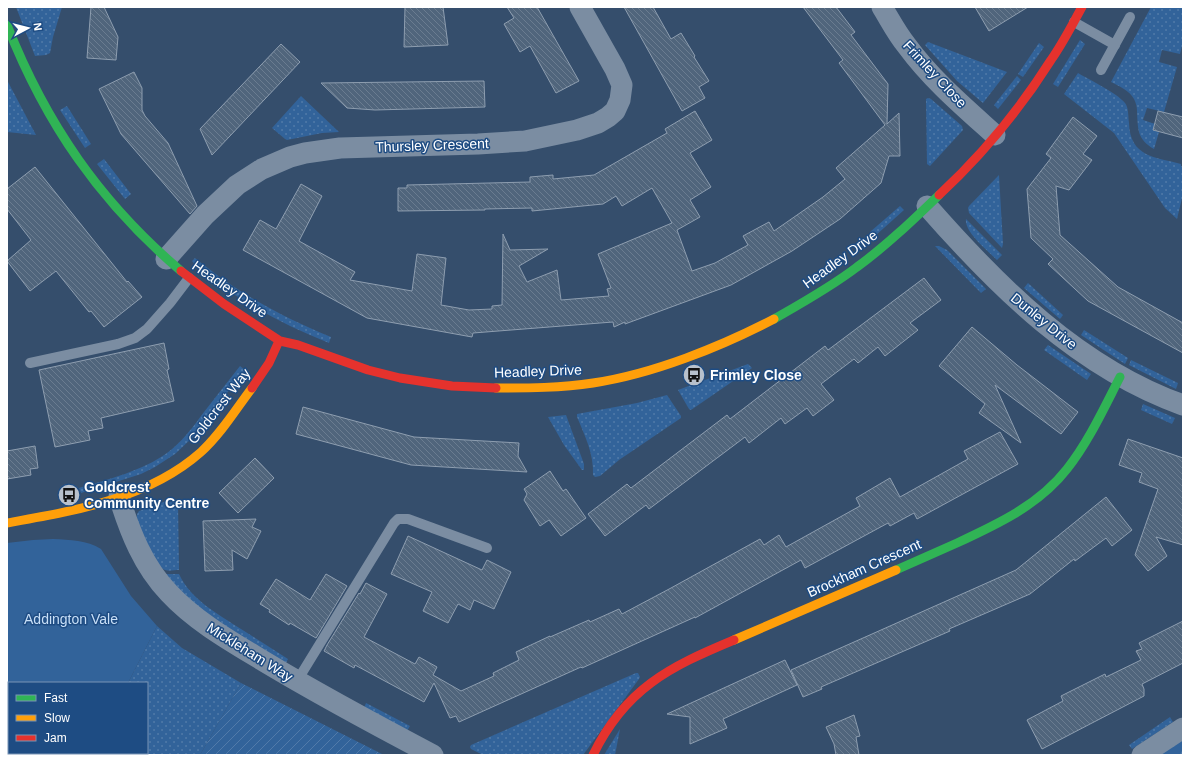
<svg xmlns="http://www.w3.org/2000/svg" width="1190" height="762" font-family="Helvetica,sans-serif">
	<defs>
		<pattern id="grass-dots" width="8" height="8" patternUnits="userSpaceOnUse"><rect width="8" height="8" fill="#32639a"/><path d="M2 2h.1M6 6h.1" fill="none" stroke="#517aa9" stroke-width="1.8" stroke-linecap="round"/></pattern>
		<pattern id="forest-firs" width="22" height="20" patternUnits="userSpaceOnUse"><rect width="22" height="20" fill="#32639a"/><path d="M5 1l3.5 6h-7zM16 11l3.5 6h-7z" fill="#517aa9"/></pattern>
		<pattern id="garden-furrows" width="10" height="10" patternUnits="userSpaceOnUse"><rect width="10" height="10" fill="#32639a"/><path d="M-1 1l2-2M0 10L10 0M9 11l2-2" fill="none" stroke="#517aa9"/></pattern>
		<pattern id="building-back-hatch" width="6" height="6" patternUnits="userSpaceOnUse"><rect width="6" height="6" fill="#50657c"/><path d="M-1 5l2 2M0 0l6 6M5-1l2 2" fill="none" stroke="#6a7c90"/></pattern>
	</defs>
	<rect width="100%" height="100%" fill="#354e6c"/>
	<g fill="url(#grass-dots)">
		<polygon points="16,7 62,7 53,37 50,53 46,55 35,56"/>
		<path d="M1151 7H1183V42L1180 54 1162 50 1159 62 1177 67 1164 112 1147 108 1143 120 1155 124 1153 130 1159 132 1154 149C1137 139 1138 130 1137 111 1137 107 1136 103 1134 99 1130 91 1119 86 1111 82Z"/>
		<polygon points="1080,40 1085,44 1058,87 1053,84"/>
		<polygon points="928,42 1007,72 983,103 957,81 925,45"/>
		<polygon points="1039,43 1044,47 1023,77 1018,74"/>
		<path d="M1078 73C1090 80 1117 93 1125 103 1129 108 1128 117 1129 123 1130 157 1155 157 1181 164V166L1183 167V194L1177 219 1165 208 1114 133 1064 94Z"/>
		<polygon points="1017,76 1021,80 998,109 994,105"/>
		<polygon points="7,80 36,135 7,132"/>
		<polygon points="301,96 339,132 322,133 287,140 285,139 272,128"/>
		<polygon points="928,98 931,99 962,126 963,130 930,166 927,164 926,99"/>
		<polygon points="67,106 91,144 85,148 60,110"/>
		<polygon points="104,159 131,194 125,199 97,164"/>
		<polygon points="999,175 1003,244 1002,248 969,213 968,208 969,206"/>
		<polygon points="900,206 904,210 875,236 870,232"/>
		<path d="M966 219 1002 255 997 260C988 251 964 232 966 219Z"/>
		<polygon points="935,246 939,246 947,250 986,289 981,293"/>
		<path d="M195 258C238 293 280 316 331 337L329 343C291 328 256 310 223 287 212 280 200 272 192 261Z"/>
		<polygon points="1028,283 1063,315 1060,319 1024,288"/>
		<polygon points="1084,330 1128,358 1125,364 1081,335"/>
		<polygon points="1048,345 1091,374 1087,380 1044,350"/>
		<polygon points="1131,360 1178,383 1176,389 1129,365"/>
		<polygon points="748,364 752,368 691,410 689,409 678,390"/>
		<path d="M240 366 245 370 191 439 175 454 155 467 141 474 81 493 79 488C109 479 142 471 167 453 182 442 193 427 204 412 216 397 228 381 240 366Z"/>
		<path d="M667 395 681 416V418L619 460 600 476 595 477 593 475C594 454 585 436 577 417V414L637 403Z"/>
		<polygon points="1143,404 1175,418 1172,424 1141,410"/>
		<polygon points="566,415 584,464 584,470 582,470 564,445 548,417"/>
		<path d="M166 501 178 503 179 570C174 570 167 572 163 569 152 563 140 530 137 518V514L139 511Z"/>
		<path d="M165 574H179C191 600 218 614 241 629 257 639 273 649 288 659L285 665 218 622 188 599Z"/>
		<polygon points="157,626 182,648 241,683 200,755 91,755 92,753 147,753 147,683 128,683"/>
		<polygon points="636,673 638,673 640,677 639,679 583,755 483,755 471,749 470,747 471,745"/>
		<polygon points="366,703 410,726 407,731 364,708"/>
		<polygon points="1170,717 1173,722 1132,749 1129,745"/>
		<polygon points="620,729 615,755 604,755"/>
	</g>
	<polygon fill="url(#forest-firs)" points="1183,739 1183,755 1159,755"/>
	<path fill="#32639a" d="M53 539C70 540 87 540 101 549L131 596 157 626 128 683H9V753H92L91 755H7V543L33 540Z"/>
	<polygon fill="url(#garden-furrows)" points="241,683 384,755 200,755"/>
	<g fill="url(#building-back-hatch)" stroke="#8e9eb0">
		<polygon points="91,7 104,7 118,37 116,60 87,58"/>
		<polygon points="405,7 443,7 448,45 404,47"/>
		<polygon points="507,7 537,7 579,81 556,93 530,46 520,52 504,24 514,18"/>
		<polygon points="624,7 653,7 671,39 681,33 695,56 694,57 709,81 699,87 705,98 682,111"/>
		<polygon points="803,7 836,7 855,32 851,35 888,84 887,124 899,113 900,156 889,156 881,183 840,219 792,251 731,285 625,324 625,322 614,327 613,322 473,333 472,337 367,318 243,250 260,220 276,229 301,184 322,196 299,241 355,272 350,280 412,291 417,254 446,258 441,305 469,310 492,309 492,306 502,305 503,234 510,250 548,249 519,266 527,282 557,270 561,300 609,296 607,289 611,288 598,254 672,223 652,188 622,206 616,196 603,204 532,211 532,208 485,209 485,210 398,211 398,188 407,188 407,185 530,182 530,177 553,175 553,179 594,175 667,133 665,129 695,111 712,140 690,153 711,187 690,200 700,217 677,230 692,271 715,263 748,245 743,236 769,222 774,231 823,197 845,179 836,168 885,125 839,63 843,60"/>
		<polygon points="975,7 1028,7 989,31"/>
		<polygon points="281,44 300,62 212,155 200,129"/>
		<polygon points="134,72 142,88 142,110 145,116 168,143 197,206 190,214 121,134 99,89"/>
		<polygon points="484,81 485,107 375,110 347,108 321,83"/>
		<polygon points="1158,111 1183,117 1183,138 1153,130"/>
		<polygon points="1073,117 1097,136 1083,154 1092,160 1069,190 1056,186 1060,235 1118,287 1183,323 1183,353 1088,301 1048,264 1053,259 1031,238 1027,189 1051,158 1046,154"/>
		<polygon points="35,167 127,282 128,281 142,297 104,327 91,311 89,312 56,271 30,291 7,261 31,240 7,209 7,189"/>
		<polygon points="924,278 941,300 910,323 918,330 885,356 878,347 858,363 854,359 821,384 834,400 813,416 807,408 785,424 781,418 749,443 745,437 649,509 646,505 605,536 588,514 627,484 631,488 727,415 730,419 825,346 828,350"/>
		<polygon points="972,327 1017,365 1078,412 1061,434 995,385 1021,443 979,413 985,404 939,366"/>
		<polygon points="164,343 169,369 167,370 174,401 101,418 103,428 88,431 90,440 55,447 39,370"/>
		<polygon points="303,407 414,437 519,443 518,456 527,472 411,465 296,434"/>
		<polygon points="1000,432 1018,464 917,519 914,513 890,526 888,523 805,568 801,560 695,618 695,617 582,668 581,667 459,722 456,716 450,718 434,683 424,702 355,665 354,668 324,651 327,645 359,593 360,594 366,583 387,594 364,637 415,664 419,657 437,667 433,675 461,691 494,676 493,673 519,660 516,652 550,636 550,637 589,620 590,622 619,609 622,614 671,588 760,539 764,545 779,535 786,547 860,506 856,498 890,478 900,497 968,459 964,451"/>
		<polygon points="1128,439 1183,458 1183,545 1156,537 1167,556 1148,571 1135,555 1158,489 1139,482 1142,473 1119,465"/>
		<polygon points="35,446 38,468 30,469 31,475 7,479 7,451"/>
		<polygon points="255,458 274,478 238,513 219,493"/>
		<polygon points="550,471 563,491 566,489 586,518 561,536 549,520 540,526 524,500 527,494 524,489"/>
		<polygon points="1106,497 1132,530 1112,546 1106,538 1075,561 1074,559 1030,594 949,629 950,631 821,687 822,689 803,697 791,670 1016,570"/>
		<polygon points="256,519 252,527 261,531 247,559 232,550 233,570 205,571 203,521"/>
		<polygon points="408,536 482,570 487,560 511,572 494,609 474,600 470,610 458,604 448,623 423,611 432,592 391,574"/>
		<polygon points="326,574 347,586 316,638 290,623 289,625 269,612 270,610 260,604 276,579 310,600"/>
		<polygon points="1183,621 1183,663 1142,684 1144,689 1144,696 1042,749 1027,720 1063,701 1061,696 1105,674 1106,677 1141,660 1136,651 1142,649 1139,643"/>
		<polygon points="785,660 797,685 723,719 727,728 690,744 690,717 667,714"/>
		<polygon points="854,715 860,736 856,737 859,755 836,755 834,744 826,727"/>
	</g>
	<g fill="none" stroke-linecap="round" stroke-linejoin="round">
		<g stroke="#7b8da2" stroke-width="10">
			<polyline points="1074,22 1115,45"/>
			<polyline points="1101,70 1130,17"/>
			<polyline points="30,363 118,344 135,338 147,329 170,303 189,278"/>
			<polyline points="297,681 394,523 398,519 408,519 487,548"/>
		</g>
		<g stroke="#7b8da2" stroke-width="21">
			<path d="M882 7C890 20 897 34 907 46 932 80 964 107 995 135"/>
			<path d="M927 206C998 287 1079 368 1183 405"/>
			<polyline points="166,259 205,215 237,185 262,169 290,157 305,153 340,148 478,144 525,141 577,130 598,123 608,117 615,111 620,100 622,85 615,69 580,7"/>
			<path d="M119 497C130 532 143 566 169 593 196 622 232 642 265 662 320 695 376 725 433 755"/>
			<polyline points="1142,755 1183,728"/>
		</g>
		<g stroke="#30b455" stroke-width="9">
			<path d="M7 25C46 124 100 202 181 271"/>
			<path d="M774 319C802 303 831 287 857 267 886 246 913 220 939 195"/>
			<path d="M896 570C916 561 937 552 957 543 998 524 1039 505 1067 469 1089 441 1104 408 1120 377"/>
		</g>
		<g stroke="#ff9f0a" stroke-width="9">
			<path d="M496 388C528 388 561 388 593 383 653 374 720 347 774 319"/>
			<path d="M7 523C74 511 148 499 201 452 221 434 236 409 252 388"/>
			<polyline points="734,640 896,570"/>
		</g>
		<g stroke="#e5322d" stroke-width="9">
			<path d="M939 195C982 155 1020 109 1051 60 1063 43 1072 25 1082 7"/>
			<polyline points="181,271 224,304 280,341 298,345 368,370 400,378 452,386 496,388"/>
			<polyline points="252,388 269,363 279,341"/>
			<path d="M593 755C625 689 669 667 734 640"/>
		</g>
	</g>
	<defs>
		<g id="bus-disc" transform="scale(1.15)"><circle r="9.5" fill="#b8c1cc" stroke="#1e4c83"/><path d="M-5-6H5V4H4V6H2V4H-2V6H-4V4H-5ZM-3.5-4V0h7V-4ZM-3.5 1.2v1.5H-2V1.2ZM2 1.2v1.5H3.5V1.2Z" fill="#111"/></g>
	</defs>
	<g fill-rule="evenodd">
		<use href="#bus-disc" x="694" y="375"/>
		<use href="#bus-disc" x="69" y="495"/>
	</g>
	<g text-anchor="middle" stroke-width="3" stroke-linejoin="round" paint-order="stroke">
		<g font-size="14" fill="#fff" stroke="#1e4c83">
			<text transform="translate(935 74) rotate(47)" y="5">Frimley Close</text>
			<text transform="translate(432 145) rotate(-2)" y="5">Thursley Crescent</text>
			<text transform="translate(840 259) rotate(-36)" y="5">Headley Drive</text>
			<text transform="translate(230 289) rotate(35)" y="5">Headley Drive</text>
			<text transform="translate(1044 321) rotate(39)" y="5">Dunley Drive</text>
			<text transform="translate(538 371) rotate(-2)" y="5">Headley Drive</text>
			<text transform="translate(219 406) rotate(-52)" y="5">Goldcrest Way</text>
			<text transform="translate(864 568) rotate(-24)" y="5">Brockham Crescent</text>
			<text transform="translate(250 652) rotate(32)" y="5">Mickleham Way</text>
		</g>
		<g font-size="14" font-weight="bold" fill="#fff" stroke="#1e4c83" text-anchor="start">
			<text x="710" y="380">Frimley Close</text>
			<text x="84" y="492">Goldcrest<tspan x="84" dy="16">Community Centre</tspan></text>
		</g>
		<g font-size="14" fill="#c8dff7" stroke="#1e4c83">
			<text x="71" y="624">Addington Vale</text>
		</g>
	</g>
	<rect width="1190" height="762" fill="none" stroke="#ffffff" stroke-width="16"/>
	<rect x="8" y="682" width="140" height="72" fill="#1e4c83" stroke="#7894b5"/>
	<rect x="16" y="695" width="20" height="6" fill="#30b455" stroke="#7894b5"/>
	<text x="44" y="702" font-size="12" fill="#ffffff">Fast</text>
	<rect x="16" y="715" width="20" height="6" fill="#ff9f0a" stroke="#7894b5"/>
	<text x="44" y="722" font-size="12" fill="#ffffff">Slow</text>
	<rect x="16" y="735" width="20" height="6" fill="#e5322d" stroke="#7894b5"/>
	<text x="44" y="742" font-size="12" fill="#ffffff">Jam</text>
	<g transform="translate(28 28) rotate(83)" stroke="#1e4c83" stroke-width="3" paint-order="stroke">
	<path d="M0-3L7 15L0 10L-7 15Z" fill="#ffffff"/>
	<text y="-6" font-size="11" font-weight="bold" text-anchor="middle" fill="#ffffff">N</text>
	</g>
</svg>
